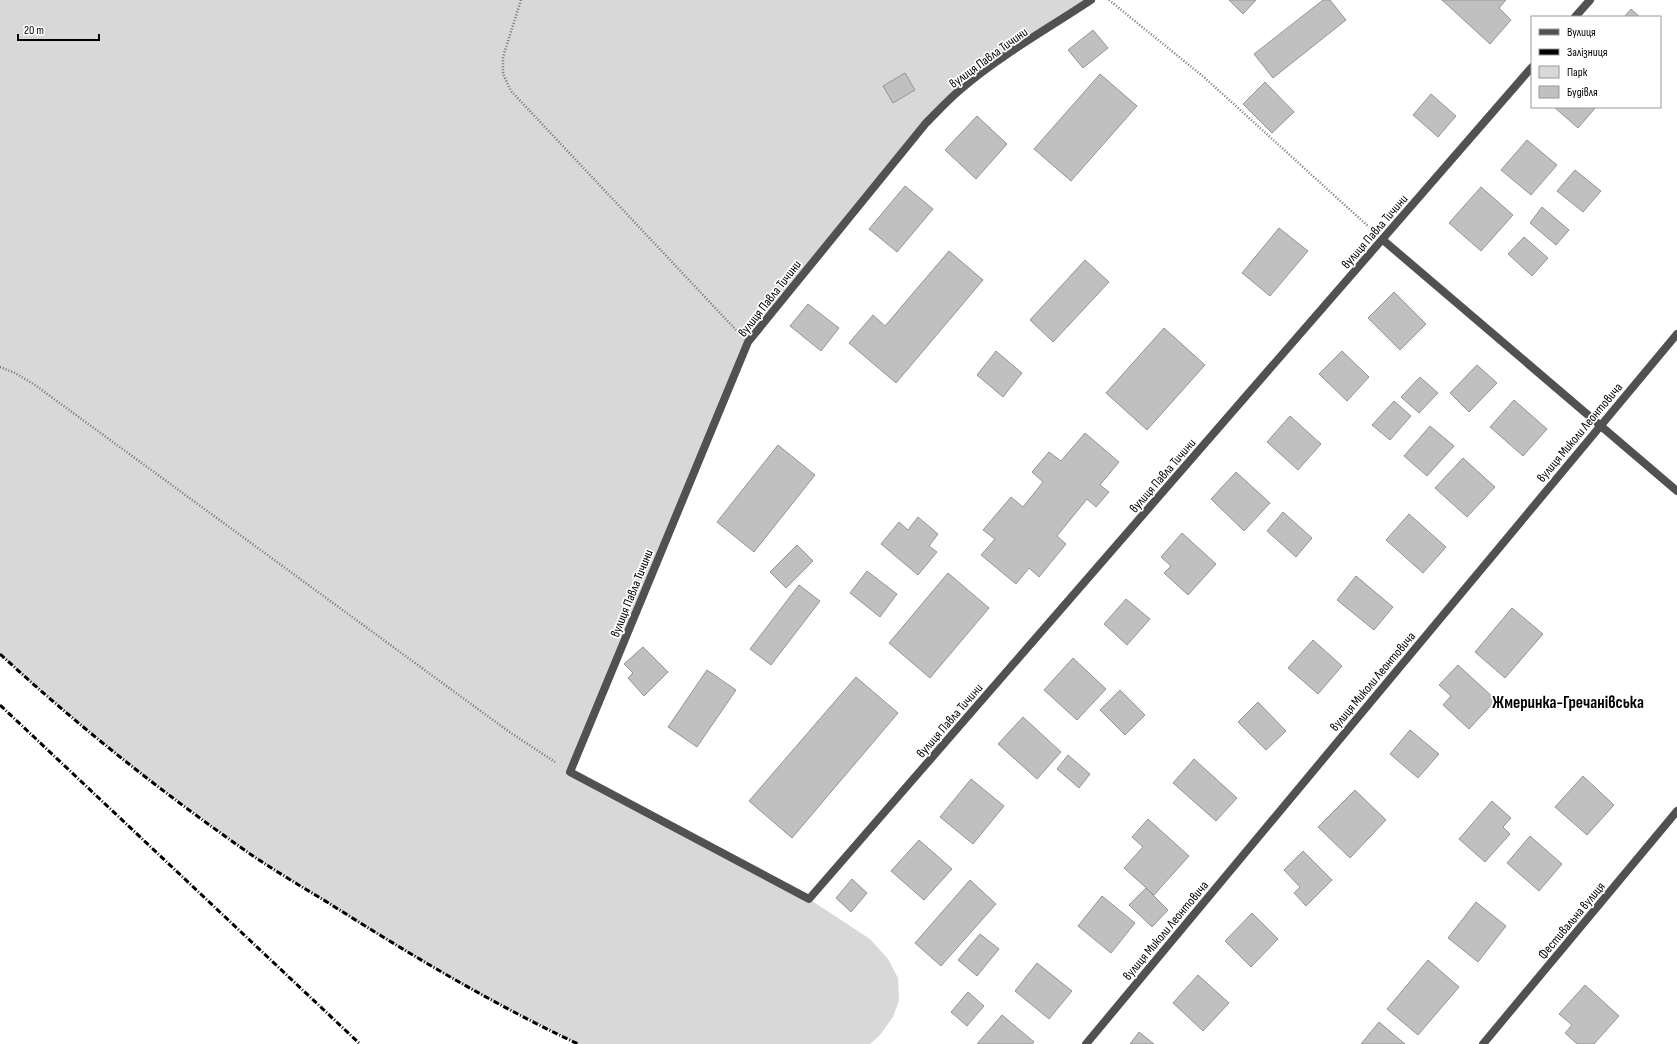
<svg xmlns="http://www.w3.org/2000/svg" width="1677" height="1044" font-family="'Sofia Sans Condensed',sans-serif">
	<rect width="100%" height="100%" fill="#fff"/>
	<polygon fill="#d8d8d8" points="0,0 1091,0 985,70 944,105 748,342 570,772 809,899 870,939 888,959 898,978 899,1000 893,1017 880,1035 870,1044 578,1044 473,991 396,946 254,857 132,767 30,682 0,654"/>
	<g fill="#c0c0c0" stroke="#959595">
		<polygon points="1229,0 1256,0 1243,14"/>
		<polygon points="1323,0 1330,0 1346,20 1273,78 1254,54"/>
		<polygon points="1442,0 1506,0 1499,8 1511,20 1490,44"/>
		<polygon points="1631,9 1640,17 1624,17"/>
		<polygon points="1093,30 1108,48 1083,68 1068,50"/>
		<polygon points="905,73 915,90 893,103 883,86"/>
		<polygon points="1100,74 1137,106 1071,181 1034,149"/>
		<polygon points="1265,82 1294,112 1272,133 1243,104"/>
		<polygon points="1431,94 1456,116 1438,137 1413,115"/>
		<polygon points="1554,107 1596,107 1578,128"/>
		<polygon points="977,116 1007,144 976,179 945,150"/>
		<polygon points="1527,140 1557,165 1531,195 1501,170"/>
		<polygon points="1575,170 1601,191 1583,212 1557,191"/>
		<polygon points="905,186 933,209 897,252 869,229"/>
		<polygon points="1481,187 1513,215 1481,251 1449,223"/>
		<polygon points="1542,207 1569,230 1556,245 1530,223"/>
		<polygon points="1279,228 1308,251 1270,296 1242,273"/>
		<polygon points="1524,237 1548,258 1532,276 1508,254"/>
		<polygon points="949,251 983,280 896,383 849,343 873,315 885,326"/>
		<polygon points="1085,260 1109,282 1053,342 1030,320"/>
		<polygon points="1394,292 1426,324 1400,350 1368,318"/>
		<polygon points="808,304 839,328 821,351 790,326"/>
		<polygon points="1164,328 1205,365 1147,430 1106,393"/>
		<polygon points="996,351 1022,373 1003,397 977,375"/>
		<polygon points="1342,351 1369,377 1347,401 1319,374"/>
		<polygon points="1477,365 1497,383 1469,412 1450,393"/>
		<polygon points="1420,377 1438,393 1419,413 1401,397"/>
		<polygon points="1514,400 1547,429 1523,456 1490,427"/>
		<polygon points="1394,401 1411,416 1390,440 1372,425"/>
		<polygon points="1290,416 1321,444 1298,470 1267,442"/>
		<polygon points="1430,426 1454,446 1427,476 1404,456"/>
		<polygon points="1085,433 1119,462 1100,485 1109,492 1096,507 1087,499 1057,536 1066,544 1039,577 1029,568 1016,584 981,555 995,539 983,530 1011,497 1023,507 1043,482 1032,472 1049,452 1061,461"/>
		<polygon points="778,445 815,475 754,552 717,522"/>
		<polygon points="1463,458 1495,487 1467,517 1435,488"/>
		<polygon points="1236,472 1270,503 1244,531 1211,499"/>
		<polygon points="1283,512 1312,538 1296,557 1267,531"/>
		<polygon points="1409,514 1446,547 1423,573 1386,540"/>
		<polygon points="918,517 938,534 929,546 937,552 918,575 881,544 899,522 908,530"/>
		<polygon points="1182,533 1216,564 1188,595 1164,573 1171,566 1161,557"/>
		<polygon points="797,545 813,561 786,588 770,572"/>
		<polygon points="867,571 897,594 880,617 850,593"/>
		<polygon points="948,573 989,608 930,678 889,643"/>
		<polygon points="1356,576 1393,607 1374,630 1337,600"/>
		<polygon points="799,585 820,601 771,665 750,649"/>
		<polygon points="1126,599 1150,619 1127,645 1104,624"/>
		<polygon points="1512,608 1543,634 1505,678 1475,652"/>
		<polygon points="1313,640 1342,666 1318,694 1288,668"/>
		<polygon points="643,647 668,672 644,696 628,678 633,673 624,664"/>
		<polygon points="1073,658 1106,689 1077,720 1044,690"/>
		<polygon points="1458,665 1496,700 1469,729 1443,705 1451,696 1439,685"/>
		<polygon points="707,670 736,690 697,747 668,727"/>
		<polygon points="856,677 898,713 792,838 749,801"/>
		<polygon points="1120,690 1145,715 1125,735 1100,710"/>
		<polygon points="1258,702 1286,731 1266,750 1238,722"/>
		<polygon points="1023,717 1061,752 1037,779 998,744"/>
		<polygon points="1410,730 1439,754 1418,778 1390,754"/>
		<polygon points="1068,755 1090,774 1079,788 1057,769"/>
		<polygon points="1194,759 1237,798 1216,821 1173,783"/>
		<polygon points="1583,776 1614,805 1587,835 1555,807"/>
		<polygon points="971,779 1004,806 973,844 940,817"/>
		<polygon points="1355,790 1386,820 1350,858 1318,827"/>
		<polygon points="1492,801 1511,818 1503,827 1510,834 1485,862 1459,839"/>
		<polygon points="1148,819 1189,856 1154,895 1124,868 1143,847 1132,837"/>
		<polygon points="1530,836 1562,864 1539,891 1507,863"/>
		<polygon points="919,840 952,869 924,900 891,871"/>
		<polygon points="1303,851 1332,880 1306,906 1294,893 1300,887 1284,870"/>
		<polygon points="852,879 867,893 851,912 836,898"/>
		<polygon points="970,880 996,904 941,966 915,943"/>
		<polygon points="1146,888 1168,910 1152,927 1129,905"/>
		<polygon points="1102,896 1135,923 1111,953 1078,926"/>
		<polygon points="1476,902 1506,926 1478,962 1448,938"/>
		<polygon points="1252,913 1278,939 1251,967 1225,941"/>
		<polygon points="980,934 999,949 977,976 958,960"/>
		<polygon points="1428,960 1459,987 1418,1035 1387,1009"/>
		<polygon points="1037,963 1072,991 1049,1019 1015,991"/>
		<polygon points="1198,975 1229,1003 1203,1031 1173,1003"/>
		<polygon points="1585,985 1619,1016 1594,1044 1577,1044 1565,1033 1572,1025 1559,1014"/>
		<polygon points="968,992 984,1006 967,1026 951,1012"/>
		<polygon points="1002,1015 1034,1042 1032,1044 977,1044"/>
		<polygon points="1379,1022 1405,1044 1361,1044"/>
		<polygon points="1139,1032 1154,1044 1130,1044"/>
	</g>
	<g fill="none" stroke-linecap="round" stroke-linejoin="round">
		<g stroke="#737373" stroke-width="2.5" stroke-dasharray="1 2" stroke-linecap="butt">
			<polyline points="521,0 503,57 503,74 511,91 736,330"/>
			<polyline points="1109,0 1205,78 1369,227"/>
			<polyline points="0,367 15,373 35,385 508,731 555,762"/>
		</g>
		<g stroke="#515151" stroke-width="8">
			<path d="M1091 0C1049 28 999 56 961 89 949 99 937 112 926 123L748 342 570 772 809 899 1532 67"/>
			<polyline points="1575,17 1590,0"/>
			<polyline points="1383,240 1677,491"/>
			<polyline points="1086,1044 1677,334"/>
			<polyline points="1483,1044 1677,811"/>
		</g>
		<g stroke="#000" stroke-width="3" stroke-dasharray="6 2 1 2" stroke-linecap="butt">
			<path d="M0 654C79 727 164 794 253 856 277 872 302 887 327 902 409 954 491 1003 578 1044"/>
			<polyline points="0,705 360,1044"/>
		</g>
	</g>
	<g text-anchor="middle" stroke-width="3.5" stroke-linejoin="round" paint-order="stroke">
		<g font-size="13" fill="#000" stroke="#fff">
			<text transform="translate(988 57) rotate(-36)" y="5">вулиця Павла Тичини</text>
			<text transform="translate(1374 231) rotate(-49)" y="5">вулиця Павла Тичини</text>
			<text transform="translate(769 298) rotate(-52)" y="5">вулиця Павла Тичини</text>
			<text transform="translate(1579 432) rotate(-50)" y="5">вулиця Миколи Леонтовича</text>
			<text transform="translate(1162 475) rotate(-49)" y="5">вулиця Павла Тичини</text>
			<text transform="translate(631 593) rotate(-68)" y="5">вулиця Павла Тичини</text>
			<text transform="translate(1372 681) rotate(-50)" y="5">вулиця Миколи Леонтовича</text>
			<text transform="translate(949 720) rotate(-49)" y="5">вулиця Павла Тичини</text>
			<text transform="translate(1571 920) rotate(-50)" y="5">Фестивальна вулиця</text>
			<text transform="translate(1165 930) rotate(-50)" y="5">вулиця Миколи Леонтовича</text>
		</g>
		<g font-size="17" font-weight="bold" fill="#000" stroke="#fff">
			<text x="1568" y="708">Жмеринка-Гречанівська</text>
		</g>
	</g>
	<rect x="1531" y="16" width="130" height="92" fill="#ffffff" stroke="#999999"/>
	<rect x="1539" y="29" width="20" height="6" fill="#515151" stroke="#999999"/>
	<text x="1567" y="36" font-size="12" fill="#000000">Вулиця</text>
	<rect x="1539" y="49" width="20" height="6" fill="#000000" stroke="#999999"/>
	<text x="1567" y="56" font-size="12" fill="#000000">Залізниця</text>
	<rect x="1539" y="66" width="20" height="12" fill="#d8d8d8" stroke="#999999"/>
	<text x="1567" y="76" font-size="12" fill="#000000">Парк</text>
	<rect x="1539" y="86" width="20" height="12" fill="#c0c0c0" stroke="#999999"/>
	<text x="1567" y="96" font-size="12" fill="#000000">Будівля</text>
	<path d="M18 34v6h81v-6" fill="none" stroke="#000000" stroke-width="2"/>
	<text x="24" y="34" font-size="12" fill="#000000" stroke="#ffffff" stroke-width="3" paint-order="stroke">20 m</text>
</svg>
